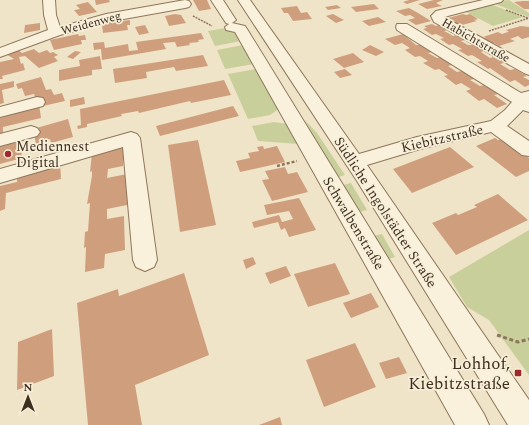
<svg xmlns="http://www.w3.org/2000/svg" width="529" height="425" font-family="Spectral,serif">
	<rect width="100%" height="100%" fill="#f0e4c8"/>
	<g fill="#c9cf9b">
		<polygon points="509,0 529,13 529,17 490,2"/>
		<polygon points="488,3 523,17 493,26 464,11"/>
		<polygon points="225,28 237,34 241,41 215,46 208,31"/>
		<polygon points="243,45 254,64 225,69 217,50"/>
		<polygon points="256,69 279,109 270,115 248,119 228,74"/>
		<polygon points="305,120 317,133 345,175 335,178"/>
		<polygon points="274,122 287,124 298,144 258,141 252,126"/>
		<polygon points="351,183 367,210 359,212 339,186"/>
		<polygon points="529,230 529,375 489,320 467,307 449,277"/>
		<polygon points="382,234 395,257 382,261 373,236"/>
	</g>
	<g fill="#cf9f7d">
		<polygon points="95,0 109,0 110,2 96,5"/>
		<polygon points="193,0 207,0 211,9 199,11"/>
		<polygon points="409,0 420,0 407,4 403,2"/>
		<polygon points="434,0 443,0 436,3 442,6 427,9 418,4"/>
		<polygon points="523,1 529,1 529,9 524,9 514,2"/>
		<polygon points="88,2 97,12 79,16 74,10 80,9 76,5"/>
		<polygon points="374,4 379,9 356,12 351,7"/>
		<polygon points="337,5 341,8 328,10 325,7"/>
		<polygon points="297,6 301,13 307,12 312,19 293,21 288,13 284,13 281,8"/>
		<polygon points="409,8 418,13 431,21 416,25 408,20 415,18 410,15 405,16 396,11"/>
		<polygon points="175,14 181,15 186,23 169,26 165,16"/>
		<polygon points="333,14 344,20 336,23 326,16"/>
		<polygon points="463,14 466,15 470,14 478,19 474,20 477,21 462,25 464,27 460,28 451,23 455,22 448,18"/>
		<polygon points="378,17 386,22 369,26 362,21"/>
		<polygon points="130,20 130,25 127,25 128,30 103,33 102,24"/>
		<polygon points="40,23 40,30 24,33 25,25"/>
		<polygon points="432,24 436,26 439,25 448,30 444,31 448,33 453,36 456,35 465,40 461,41 468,45 474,45 484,51 481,52 490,58 493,57 504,63 500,64 510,70 515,69 527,76 523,77 529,80 529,85 525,87 515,80 510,82 490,68 488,69 477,62 482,61 472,55 468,56 458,50 462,49 453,44 449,45 440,39 444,38 436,34 432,35 423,29 427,28 424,26"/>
		<polygon points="145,25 149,33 139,35 135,27"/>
		<polygon points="521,26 529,27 529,37 522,39 518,36 510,39 515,41 499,46 494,43 490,45 482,40 486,38 483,37 498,32 502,34 508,32 509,32 506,30"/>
		<polygon points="201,33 204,39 198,40 199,42 189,43 190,45 177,47 175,42 163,43 166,49 102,60 101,49 94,50 93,43 104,42 105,48 128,44 129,51 138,50 136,42"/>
		<polygon points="78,34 79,36 85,35 86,40 81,40 82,44 54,50 50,40"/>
		<polygon points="403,34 416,45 422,45 432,52 428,53 437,58 441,57 452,65 448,66 457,72 462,71 474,79 470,80 480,86 484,85 498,94 494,95 507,104 497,108 484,99 479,101 466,91 471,89 461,83 456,85 444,76 448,75 439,69 435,70 423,63 428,61 420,56 415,57 405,50 410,48 402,43 395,45 385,39"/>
		<polygon points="370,45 384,52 376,56 362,50"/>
		<polygon points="17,49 22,53 34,49 39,53 47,50 50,53 53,52 58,55 54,57 58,61 39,68 25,56 19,57 21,64 23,63 25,70 2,76 3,79 0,79 0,62 14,59 6,54"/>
		<polygon points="75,51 81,52 73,59 67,57"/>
		<polygon points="353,53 364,62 344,68 333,59"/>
		<polygon points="203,55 208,66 176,71 174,67 146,72 147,78 115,83 113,69"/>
		<polygon points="100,56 102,69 92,70 92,75 59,81 59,70 80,66 79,60"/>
		<polygon points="345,69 352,75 340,78 334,72"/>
		<polygon points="41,77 46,90 51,89 54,95 62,93 65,101 43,106 42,99 36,100 34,94 25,96 22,88 18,89 16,84"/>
		<polygon points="224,80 231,95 191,103 190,101 139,113 138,111 121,114 122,116 87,124 87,127 78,129 77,126 81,125 80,109"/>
		<polygon points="14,81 14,87 2,90 4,103 0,104 0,84"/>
		<polygon points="84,97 85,104 70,107 70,100"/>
		<polygon points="39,104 41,118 3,127 3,135 0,136 0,118 3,117 3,112"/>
		<polygon points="233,106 239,116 160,136 156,126"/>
		<polygon points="68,119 73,137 51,143 50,139 36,144 33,129"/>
		<polygon points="495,138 498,140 503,139 529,158 529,171 516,177 476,146"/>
		<polygon points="20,140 22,158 0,164 0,145"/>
		<polygon points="198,140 216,225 180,232 168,145"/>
		<polygon points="263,146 264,149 277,146 285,162 240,172 236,161 250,158 248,153 259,151 257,147"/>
		<polygon points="450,147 474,167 412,193 393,169"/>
		<polygon points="123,148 123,166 108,169 107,178 127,174 127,205 107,209 107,219 124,216 125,250 105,254 104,268 85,272 86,247 84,248 85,232 88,231 90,203 87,204 92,176 92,171 90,172 92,153"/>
		<polygon points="60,162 61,179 6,193 5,209 0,211 0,186 17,182 17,173"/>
		<polygon points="285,167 288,174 297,172 308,192 272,201 262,180 269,179 265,171"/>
		<polygon points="498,194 528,220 456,255 432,223 456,213 458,215 477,207 474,205"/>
		<polygon points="299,198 316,230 289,237 285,228 281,230 278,222 254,228 252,222 279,215 282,222 293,219 289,211 267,215 264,205"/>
		<polygon points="253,257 256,264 246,269 243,260"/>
		<polygon points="335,263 350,294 308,307 294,274"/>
		<polygon points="286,266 291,276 270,284 265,273"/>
		<polygon points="184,273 209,355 135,385 142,425 88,425 77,303 118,289 119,296"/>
		<polygon points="371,293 379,307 351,318 343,303"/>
		<polygon points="52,329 54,376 17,390 18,342"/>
		<polygon points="355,343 376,387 324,407 306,360"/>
		<polygon points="399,357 407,373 386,379 379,363"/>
		<polygon points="280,417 282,425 259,425"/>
	</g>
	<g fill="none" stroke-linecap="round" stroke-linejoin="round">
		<g stroke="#8d765c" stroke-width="2">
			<g id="minor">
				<polygon points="43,0 55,0 56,15 60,27 106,14 185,0 189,1 191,4 189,7 185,8 107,22 60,35 0,57 0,48 48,30 44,15"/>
				<polygon points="211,0 223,0 236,20 232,23 245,26 247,29 484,414 489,425 455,425 235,32 226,30 225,27 229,24 226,23"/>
				<polygon points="238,0 250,0 359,154 417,137 491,121 505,110 512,102 397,30 396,27 397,24 407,24 521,93 529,91 529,112 523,110 507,126 529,141 529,156 522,155 491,132 420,149 367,165 529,400 529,425 508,425 357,181"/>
				<polygon points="483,0 503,0 501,2 444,17 529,64 529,75 524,73 434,22 431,16 436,11"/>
				<polygon points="37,97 43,98 45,102 43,106 0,117 0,107"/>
				<polygon points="31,126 37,128 40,132 37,136 0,146 0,134"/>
				<polygon points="131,132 137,134 140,138 157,260 154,267 145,271 136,267 133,260 123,147 0,183 0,169"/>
			</g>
		</g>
		<g stroke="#8d765c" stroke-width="1.5" stroke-dasharray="2 1" stroke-linecap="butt">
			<polyline points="506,10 528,18"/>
			<polyline points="193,16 212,26"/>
			<polyline points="489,31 529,18"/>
		</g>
		<polyline stroke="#8d765c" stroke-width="2.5" stroke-dasharray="3 2" stroke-linecap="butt" points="277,166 297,161"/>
		<polyline stroke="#8d765c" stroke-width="3" stroke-dasharray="4 2.5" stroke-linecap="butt" points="497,335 518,342 529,339"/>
		<use href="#minor" fill="#faf1dc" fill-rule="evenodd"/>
	</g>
	<g fill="#9e2a2b" stroke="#f7eed8" stroke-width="1.5">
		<circle cx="8" cy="154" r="4"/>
		<rect x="514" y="369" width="8" height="8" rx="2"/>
	</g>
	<g text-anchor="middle" stroke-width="3.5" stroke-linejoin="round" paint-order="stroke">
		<g font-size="12" fill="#3d2e20" stroke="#f7eed8">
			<text transform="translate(91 23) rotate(-15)" y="4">Weidenweg</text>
			<text transform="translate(476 40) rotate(30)" y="4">Habichtstraße</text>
		</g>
		<g font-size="14" fill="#3d2e20" stroke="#f7eed8">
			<text transform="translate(442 138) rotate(-13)" y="5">Kiebitzstraße</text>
			<text transform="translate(386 212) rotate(57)" y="5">Südliche Ingolstädter Straße</text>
			<text transform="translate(354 223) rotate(59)" y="5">Schwalbenstraße</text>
		</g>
		<g font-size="14" fill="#3d2e20" stroke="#f7eed8" text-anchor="start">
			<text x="16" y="151">Mediennest<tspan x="16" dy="16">Digital</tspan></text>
		</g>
		<g font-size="17" fill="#3d2e20" stroke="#f7eed8" text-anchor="end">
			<text x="510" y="369">Lohhof,<tspan x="510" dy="20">Kiebitzstraße</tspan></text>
		</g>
	</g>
	<g transform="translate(28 397)" stroke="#f7eed8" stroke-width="3" paint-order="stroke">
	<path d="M0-3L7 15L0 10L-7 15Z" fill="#3d2e20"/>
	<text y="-6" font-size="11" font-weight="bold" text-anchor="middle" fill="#3d2e20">N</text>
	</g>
</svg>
